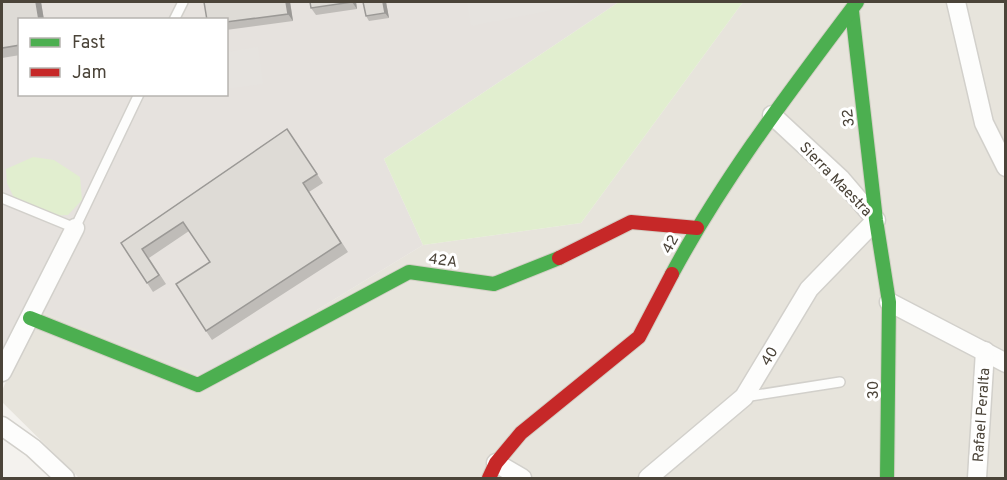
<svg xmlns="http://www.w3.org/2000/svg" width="1007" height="480" font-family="Overpass,sans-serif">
	<rect width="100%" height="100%" fill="#f4f2ee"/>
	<polygon fill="#e7e4dc" points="743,2 1005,2 1005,478 79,478 2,402 2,391 35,309 317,310 423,245 581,223"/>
	<path fill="#e6e2de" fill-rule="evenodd" d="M2 2H619L384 159 423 245 317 310 202 375 35 309 2 371ZM20 20H226V94H20Z"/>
	<g fill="#e1eecf">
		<polygon points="619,2 743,2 581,223 423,245 384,159"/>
		<polygon points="33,157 54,160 80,177 82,200 68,215 48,216 14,198 7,183 6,169"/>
	</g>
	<g fill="#e6e3df">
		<polygon points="467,2 577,2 578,5 471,26"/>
		<polygon points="258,47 263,84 227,89 227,52"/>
	</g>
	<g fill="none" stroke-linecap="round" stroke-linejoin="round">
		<g stroke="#d2d0cb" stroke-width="12">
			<g id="lane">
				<polyline points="174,20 183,2"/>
				<polyline points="2,198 75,228 139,94"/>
				<polyline points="744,397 840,382"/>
			</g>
		</g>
		<g stroke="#d2d0cb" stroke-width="21">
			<g id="street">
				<polyline points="956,2 984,123 1006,167"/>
				<polyline points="889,302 1006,363"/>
				<polyline points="2,372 75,228"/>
				<polyline points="2,426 33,448 65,478"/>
				<polyline points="496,463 522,478"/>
				<polyline points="648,478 744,397 809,289 876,220 841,179 772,115"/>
				<polyline points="977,478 985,351"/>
			</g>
		</g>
		<g stroke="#d3cfc5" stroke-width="16">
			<g id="fast">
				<polyline points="852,11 876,220 889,302 887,478"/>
				<path d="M672 274C724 177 791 90 857 2"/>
				<polyline points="30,318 198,385 409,272 494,284 559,258"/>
			</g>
		</g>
		<g stroke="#d3cfc5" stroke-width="16">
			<g id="jam">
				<polyline points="559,258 631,222 697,228"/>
				<polyline points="489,478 496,463 521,433 639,337 672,274"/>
			</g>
		</g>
		<use href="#lane" stroke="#fdfdfc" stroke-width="9"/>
		<use href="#street" stroke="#fdfdfc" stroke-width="18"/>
		<use href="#fast" stroke="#4caf50" stroke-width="14"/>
		<use href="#jam" stroke="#c62828" stroke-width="14"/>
	</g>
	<g fill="#bfbcb8">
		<polygon points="2,2 41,2 44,20 20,20 20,55 2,58"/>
		<polygon points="290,2 293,21 226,30 226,20"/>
		<polygon points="310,2 356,2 357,9 316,15 311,8"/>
		<polygon points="363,2 386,2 389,18 369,21 366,16"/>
		<polygon points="287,129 323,183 309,192 348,252 212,340 206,331 210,262 189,231 149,258 166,284 153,292 121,243"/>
	</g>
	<g fill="#9b9996">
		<polygon points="36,2 41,2 44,20 39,20"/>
		<polygon points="286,2 290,2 293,21 288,14"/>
		<polygon points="352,2 356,2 357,9"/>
		<polygon points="383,2 386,2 389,18 385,13"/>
	</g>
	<g fill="#dedbd6" stroke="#9b9996" stroke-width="1.5">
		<polygon points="2,2 36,2 39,20 20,20 20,45 2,48"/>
		<polygon points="204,2 286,2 288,14 226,22 226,20 207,20"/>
		<polygon points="310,2 352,2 311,8"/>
		<polygon points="363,2 383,2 385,13 366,16"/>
		<polygon points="287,129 317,174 303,183 341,243 206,331 176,284 210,262 183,222 142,249 159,275 147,283 121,243"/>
	</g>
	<g text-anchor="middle" stroke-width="6" stroke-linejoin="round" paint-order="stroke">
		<g font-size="15" fill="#4b4439" stroke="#fff">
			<text transform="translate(848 118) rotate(-97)" y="5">32</text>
			<text transform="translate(836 179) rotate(46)" y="5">Sierra Maestra</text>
			<text transform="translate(670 244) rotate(-62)" y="5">42</text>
			<text transform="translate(443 260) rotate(8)" y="5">42A</text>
			<text transform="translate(769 356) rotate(-59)" y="5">40</text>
			<text transform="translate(873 390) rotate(-90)" y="5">30</text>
			<text transform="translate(981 415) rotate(-86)" y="5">Rafael Peralta</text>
		</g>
	</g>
	<rect width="1007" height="480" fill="none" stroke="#4b4439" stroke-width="6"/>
	<rect x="18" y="18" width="210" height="78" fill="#ffffff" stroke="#b7b4b0" stroke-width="1.5"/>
	<rect x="30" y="38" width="30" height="9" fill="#4caf50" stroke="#b7b4b0" stroke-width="1.5"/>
	<text x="72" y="48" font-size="18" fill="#4b4439">Fast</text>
	<rect x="30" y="68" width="30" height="9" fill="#c62828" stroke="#b7b4b0" stroke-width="1.5"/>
	<text x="72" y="78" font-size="18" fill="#4b4439">Jam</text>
</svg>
